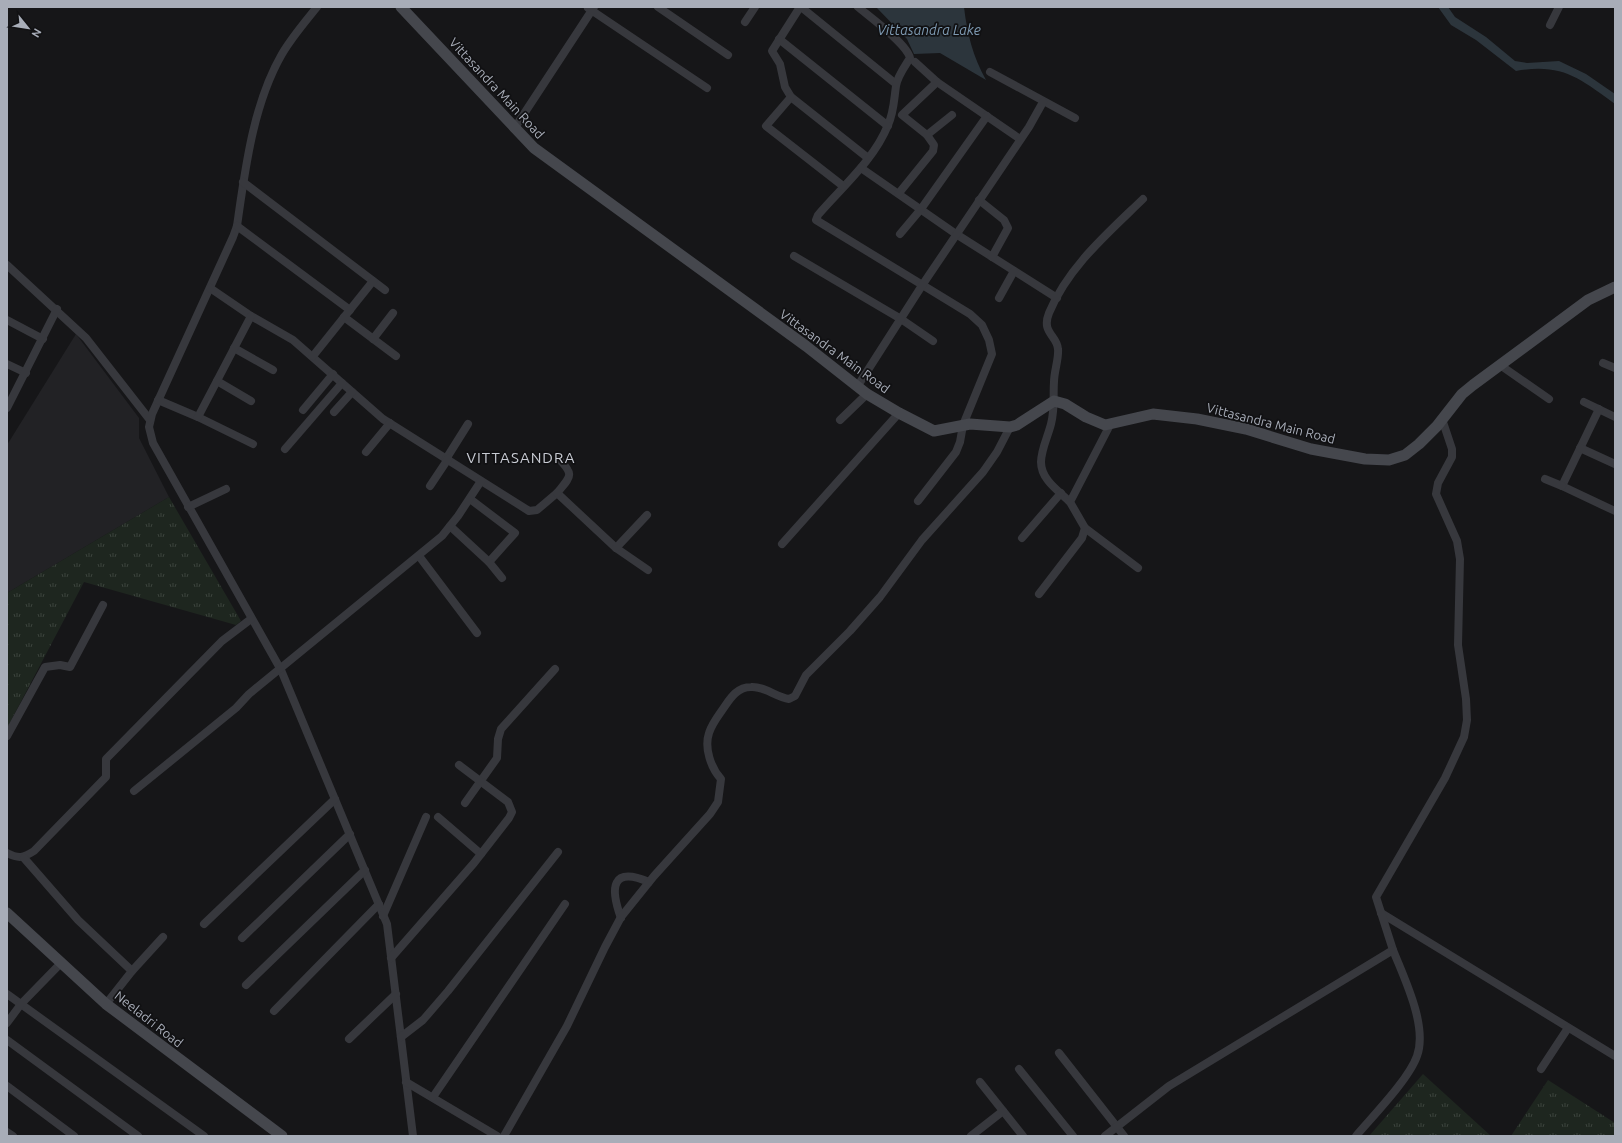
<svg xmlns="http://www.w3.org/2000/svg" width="1622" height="1143" font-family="Ubuntu,sans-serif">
	<defs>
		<pattern id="grass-tufts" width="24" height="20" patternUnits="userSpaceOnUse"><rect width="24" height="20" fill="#1e261f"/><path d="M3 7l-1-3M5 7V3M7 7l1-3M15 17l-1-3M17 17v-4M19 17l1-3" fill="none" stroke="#3c433d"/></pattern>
	</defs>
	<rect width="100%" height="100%" fill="#161618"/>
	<polygon fill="#222225" points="76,334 139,418 139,438 169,497 7,593 7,445"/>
	<g fill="url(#grass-tufts)">
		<polygon points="169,497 241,621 236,625 84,582 7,728 7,593"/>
		<polygon points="1423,1074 1491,1136 1369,1136"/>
		<polygon points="1548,1080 1615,1123 1615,1136 1511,1136"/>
	</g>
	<g fill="#2c353c">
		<path d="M876 7H964C967 33 973 57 986 80L940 53 914 54 907 39Z"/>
		<path d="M1438 7H1448L1455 17 1486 37 1515 61 1527 63 1559 61 1586 74 1615 94V104C1579 78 1562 63 1516 71L1476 40 1451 25Z"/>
	</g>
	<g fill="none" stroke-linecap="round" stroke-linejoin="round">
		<g stroke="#37383d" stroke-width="8">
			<path d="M317 7C305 22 292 37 282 54 253 104 245 170 237 226L233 237 152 414 149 427 153 443 281 670 387 924 413 1136"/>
			<polyline points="658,7 728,55"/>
			<polyline points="800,7 772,51 780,64 785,87 791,97 868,158"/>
			<polyline points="801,7 896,84"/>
			<path d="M858 7C870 17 907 44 910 58 905 66 897 77 896 86 894 99 894 112 888 125 874 160 842 187 818 215L816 220 970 314 982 325 989 340 992 354 963 425 960 442 956 452 918 501"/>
			<polyline points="588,8 707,88"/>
			<polyline points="745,22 755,7"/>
			<polyline points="1550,25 1559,7"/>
			<polyline points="779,39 888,126"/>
			<polyline points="915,62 937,82 1020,139"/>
			<polyline points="990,72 1075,118"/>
			<polyline points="791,97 766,126 843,186"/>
			<polyline points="514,129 594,7"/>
			<polyline points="927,135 952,115"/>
			<polyline points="861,168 956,234 1057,298"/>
			<polyline points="243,182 385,290"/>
			<polyline points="899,193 933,151 934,145 927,135 902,115 937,82"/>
			<polyline points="979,200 1004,220 1008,228 992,257"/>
			<polyline points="237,226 350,310"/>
			<polyline points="900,234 921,209 987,116"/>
			<polyline points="794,256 901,319 933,341"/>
			<polyline points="7,265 86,338 150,420"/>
			<polyline points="210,288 251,316 293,340 383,419 529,511 537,510 557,493 616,548 648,570"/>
			<polyline points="999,298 1014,271"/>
			<polyline points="344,317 396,356"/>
			<polyline points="7,320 43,339"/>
			<polyline points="373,339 393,313"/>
			<polyline points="234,348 273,370"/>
			<polyline points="313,356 373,281"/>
			<polyline points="1603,363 1615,368"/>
			<polyline points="7,364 26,373"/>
			<polyline points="1500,365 1549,399"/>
			<polyline points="217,381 251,401"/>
			<polyline points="857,387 923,284 1029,127 1043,102"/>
			<polyline points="158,400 198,417 253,444"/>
			<polyline points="1584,402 1615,417"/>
			<polyline points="7,408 57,309"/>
			<polyline points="1599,409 1562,486 1615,511"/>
			<polyline points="303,410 333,374"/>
			<polyline points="334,412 352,392"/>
			<polyline points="198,417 251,316"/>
			<polyline points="840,420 867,394"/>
			<polyline points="1580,448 1615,464"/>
			<polyline points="285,449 342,383"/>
			<polyline points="366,452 390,423"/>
			<polyline points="446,459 468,424"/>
			<polyline points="1545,479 1562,486"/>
			<polyline points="430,486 448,459"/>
			<path d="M557 493C571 476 575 475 558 458"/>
			<polyline points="470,499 515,533 489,562"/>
			<path d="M1070 502C1059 491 1041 480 1041 462 1041 450 1048 436 1051 424 1055 409 1053 396 1054 382 1054 371 1059 359 1058 349 1057 335 1041 333 1049 313 1068 267 1108 233 1143 199"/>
			<polyline points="188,507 226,489"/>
			<polyline points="450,526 489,562 502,578"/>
			<polyline points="1085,528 1138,568"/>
			<polyline points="1022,538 1061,493"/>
			<polyline points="782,544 899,413"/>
			<polyline points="616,548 647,515"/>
			<polyline points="419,556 477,633"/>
			<polyline points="1039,594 1082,538 1085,528 1070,502 1110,425"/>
			<polyline points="7,736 45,667 60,665 70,667 103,605"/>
			<polyline points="134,791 236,708 249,694 442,536 458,516 481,481"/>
			<polyline points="465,803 497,758 498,739 501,729 555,669"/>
			<polyline points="438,817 481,854"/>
			<path d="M7 853C19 859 23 858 34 851L106 777V759L222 641 251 619"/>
			<polyline points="24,858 78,920 132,971 106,1004"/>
			<polyline points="1381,913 1615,1056"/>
			<polyline points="383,916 426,817"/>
			<path d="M621 918C610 888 611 866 649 882"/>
			<polyline points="204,924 335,799"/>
			<polyline points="242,938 350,834"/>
			<polyline points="391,958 474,863 509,818 512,812 508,802 459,765"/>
			<polyline points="132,971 163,937"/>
			<polyline points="246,985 365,870"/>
			<polyline points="7,994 204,1136"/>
			<polyline points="274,1011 379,904"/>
			<polyline points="7,1023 21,1004 62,962"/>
			<polyline points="401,1037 423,1020 448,991 558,852"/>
			<polyline points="349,1039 396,994"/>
			<polyline points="7,1040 138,1136"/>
			<polyline points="1059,1053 1124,1136"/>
			<polyline points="1019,1069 1073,1136"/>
			<polyline points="1541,1069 1568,1028"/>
			<polyline points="406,1082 497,1136"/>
			<polyline points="980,1082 1023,1136"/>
			<polyline points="7,1086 74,1136"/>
			<polyline points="433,1097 565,904"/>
			<polyline points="7,1132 13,1136"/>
			<path d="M504 1136 567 1026 605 947 621 917 654 876 710 814 718 802 721 779C711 768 704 748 709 733 712 723 719 715 725 706 731 697 738 687 751 687 764 686 776 697 789 699L795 696 806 675 850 631 880 597 922 540 983 472 997 452 1010 427"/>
			<polyline points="971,1136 1003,1111"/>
			<polyline points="1105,1136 1169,1086 1393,950 1376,897 1445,778 1464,737 1467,720 1466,699 1458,645 1460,559 1457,541 1436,494 1438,483 1452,457 1452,449 1442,419"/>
			<path d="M1356 1136C1373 1116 1409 1079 1417 1056 1428 1026 1404 978 1393 950"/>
		</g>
		<g stroke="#45474d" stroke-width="11">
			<polyline points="401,7 534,148 806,346 867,394 899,413 934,431 970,424 1010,427 1017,425 1054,401 1065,404 1086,417 1105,425 1153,414 1197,419 1246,429 1311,449 1365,459 1389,460 1405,455 1419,444 1437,426 1462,394 1473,385 1588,300 1615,287"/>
			<polyline points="7,913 106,1004 282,1136"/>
		</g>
	</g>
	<g text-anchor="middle" stroke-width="3.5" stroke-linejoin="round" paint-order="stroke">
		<g font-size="13" fill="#a8adb8" stroke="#111113">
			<text transform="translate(497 88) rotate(47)" y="5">Vittasandra Main Road</text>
			<text transform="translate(835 351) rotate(36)" y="5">Vittasandra Main Road</text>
			<text transform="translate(1271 423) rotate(14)" y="5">Vittasandra Main Road</text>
			<text transform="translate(149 1019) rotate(38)" y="5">Neeladri Road</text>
		</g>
		<g font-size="14" font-style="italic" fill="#7f9bb3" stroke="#111113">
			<text x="929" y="35">Vittasandra Lake</text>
		</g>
		<g font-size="15" letter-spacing="1" fill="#c9ccd4" stroke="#111113">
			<text x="521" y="463">VITTASANDRA</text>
		</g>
	</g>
	<rect width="1622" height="1143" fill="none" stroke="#a8adb8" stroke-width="16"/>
	<g transform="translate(28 28) rotate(120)" stroke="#111113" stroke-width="3" paint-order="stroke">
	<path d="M0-3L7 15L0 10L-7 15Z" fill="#a8adb8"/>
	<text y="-6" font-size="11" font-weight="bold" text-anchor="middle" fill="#a8adb8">N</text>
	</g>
</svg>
